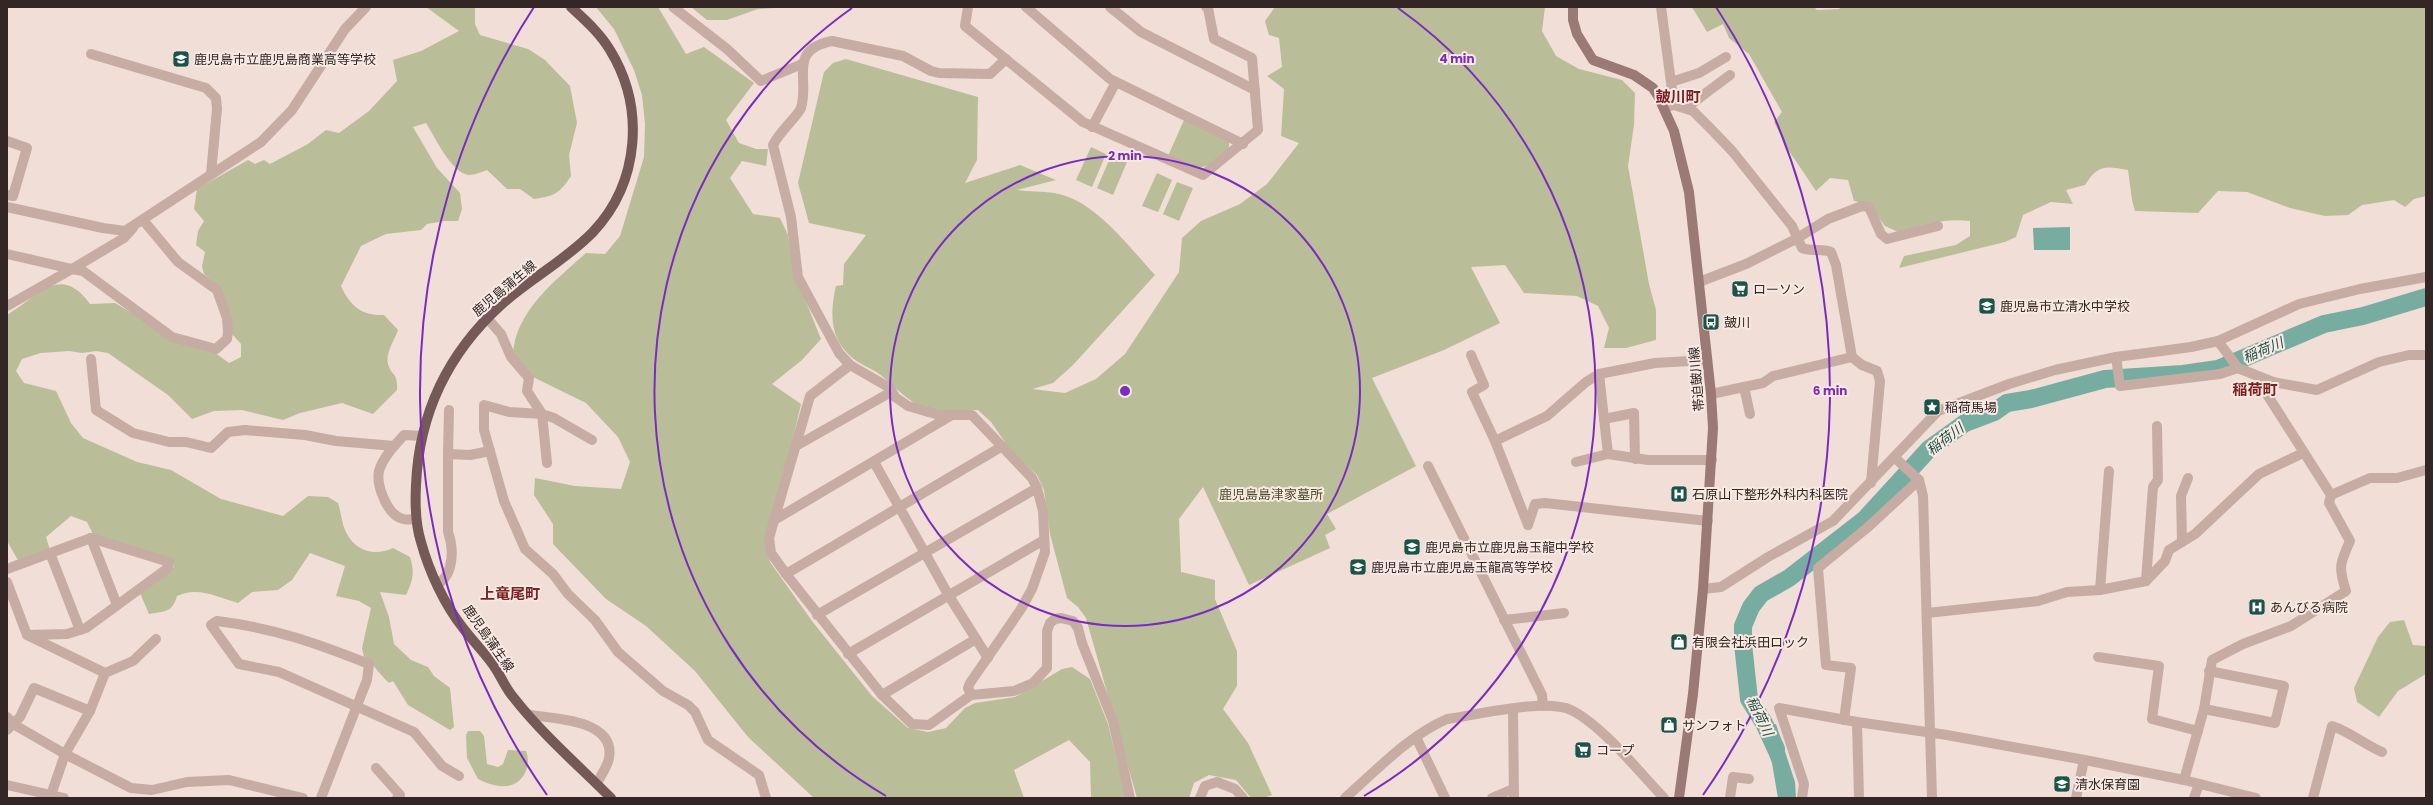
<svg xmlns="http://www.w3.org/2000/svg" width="2433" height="805" font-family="Poppins,'Noto Sans JP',sans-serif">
	<rect width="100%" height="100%" fill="#f0ded7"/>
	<g fill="#babe98">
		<path d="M426 7H475V24L480 35 528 49 545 60 570 86 577 123 569 155 571 176C560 193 555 196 534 199L520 189H507L487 170C482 172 474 175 469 175 451 173 435 137 426 123L413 127 437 168 460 193 462 209 458 221H445L427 224 421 230 386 234 361 246 341 286C350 306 362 316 384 315L398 330C395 339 385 354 388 364 392 377 398 372 397 390L373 414 342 403 300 413 283 420 242 410 214 411 192 419 168 395 108 353 96 351 82 353 69 351 41 353 22 359 16 371 24 383 56 391 71 423 83 438 137 462 171 470 221 499 283 516 308 496 328 497 338 503C341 512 342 526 347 534 357 552 375 556 393 548L410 557C415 573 413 580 406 595L380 592 389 617 394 644 411 660 428 667 434 676 450 688 454 727 450 730 408 705 393 681 389 683C379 674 373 663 364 657L362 648 371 608 359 601 336 596 345 566 310 553 292 580 278 590 252 592 238 603C217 597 198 586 177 596 172 613 165 611 149 614L140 593 174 567 172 560 93 534 87 522 71 516 46 537 50 550 19 562 7 541V315C39 296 60 263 90 304L115 303 144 320 214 352 229 363 241 357V344L232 334 219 287 204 274 202 266 205 252 196 245 198 231 204 221 194 209 197 189 248 160 255 164 264 160 270 164 308 144 326 130 339 133 369 111 397 81 393 60 421 51 459 31Z"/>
		<path d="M596 7H658L686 54 704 47 754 83 726 120 739 143 756 149H768L766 166 742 161 730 178 753 214 780 218 788 235 794 272 821 339 802 360 772 384 801 404 786 468 765 539 770 562 812 621 872 696 908 728 928 732 946 728 965 708 975 703 1015 697 1062 669 1072 667 1090 679 1108 724 1126 798H1091L1090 762 1069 740 1014 770 1024 798H814L748 737 695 671 646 626 606 599 553 544V524L534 495 535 478 575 486 621 489 630 462 618 437 586 403 533 377 513 356C514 312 556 280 586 253L605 254 620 236 644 157 645 124 642 95 634 70 614 29Z"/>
		<polygon points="691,7 791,7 758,9 727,20 707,20"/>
		<path d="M1275 7H1545L1542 31 1556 56 1579 69 1622 80 1635 93 1634 125 1628 166 1649 284 1656 310V340L1626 348H1604L1609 328 1598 306 1577 296 1524 293 1505 265 1471 267 1500 323 1444 350 1372 378 1416 466 1327 514 1336 529 1325 535 1330 548 1249 585 1203 487 1179 519 1181 572 1215 580V599L1237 651V686L1223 709 1248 743 1272 795 1263 798H1251L1236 780 1209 775 1194 783 1189 798H1137L1086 618 1078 607 1067 598 1050 534 1044 490 1037 475 1011 451 991 422 978 410C960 409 940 415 923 408 908 401 895 387 882 376 875 370 866 367 858 362 830 343 829 316 836 286L843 285 844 264 866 235 809 223 798 183 824 72 833 63 846 59 978 97 977 160 965 183 1020 165 1056 180 1017 190C1029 192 1042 191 1054 193 1094 199 1129 247 1155 275L1073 365 1053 383 1032 389 1065 393 1096 379 1125 354 1179 272 1182 238 1201 221 1240 204 1267 184 1299 143 1281 136 1284 89 1267 76 1282 67 1279 38 1269 35 1265 21Z"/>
		<path d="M1692 7H1814L1817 10 1840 9 1838 7H2426V196L2414 199 2405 207 2394 200 2362 205 2348 215 2325 216 2290 208 2247 192 2218 191 2198 213 2135 211 2132 200 2128 170C2106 166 2098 164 2085 185L2066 190 2073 204 2051 202 2023 215 2016 237 2005 242 1899 268 1904 256 1956 245 1970 236V221C1944 218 1924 224 1900 233L1885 226 1869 204 1854 201 1848 180 1830 178 1816 191 1787 148 1774 122 1782 112 1749 54 1729 38 1723 24 1707 32Z"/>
		<path d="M1184 120 1229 141V150C1200 173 1202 171 1168 156Z"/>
		<polygon points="1091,147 1106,154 1092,187 1076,180"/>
		<polygon points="1111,156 1127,162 1113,195 1097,188"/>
		<polygon points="1157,173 1172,180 1158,212 1142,206"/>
		<polygon points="1177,182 1193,188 1179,221 1163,214"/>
		<polygon points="2404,620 2413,645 2426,646 2426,674 2398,691 2379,717 2357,702 2354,688 2378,637 2390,622"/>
		<path d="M468 731H480L484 736 487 764 498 767 503 764 508 750 526 751C532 766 523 785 506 786 496 787 486 783 478 779L467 758 466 735Z"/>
	</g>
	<g fill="#77aca1">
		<polygon points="2070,227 2070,250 2034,250 2033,228"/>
		<polygon points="1776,724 1795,782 1796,798 1778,798 1772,763 1759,729"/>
	</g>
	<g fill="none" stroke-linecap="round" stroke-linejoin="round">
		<polyline stroke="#77aca1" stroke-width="18" points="1776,749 1764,723 1749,699 1743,644 1743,626 1751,607 1761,594 1789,578 1865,519 1929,449 1965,423 1994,412 2007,403 2031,399 2105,379 2183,374 2218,369 2324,324 2363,316 2426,297"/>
		<g stroke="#c7aca4" stroke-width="10">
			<polyline points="673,7 727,49 761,81 802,64"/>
			<polyline points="968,7 965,26 1083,122 1203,175 1258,130 1252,58 1214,39 1208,8 1206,7"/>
			<polyline points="1026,7 1110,79 1243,144"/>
			<polyline points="1110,7 1141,32 1255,90"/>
			<polyline points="1661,7 1674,105"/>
			<polyline points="91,54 206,88 216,98 217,109 211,174"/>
			<polyline points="1671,82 1699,73 1726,57"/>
			<path d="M1664 107 1674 105 1693 111 1712 130 1733 152 1792 226 1802 248C1812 252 1822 248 1831 252L1836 265 1852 357 1862 365 1877 371 1880 381 1871 483"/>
			<polyline points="1686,108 1730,75"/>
			<polyline points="1092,127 1116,82"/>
			<polyline points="7,141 27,148 13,196 7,195"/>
			<polyline points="7,207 103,228 125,231 261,142 292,110 345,29 366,7"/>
			<polyline points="7,254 72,269 124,238 133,228"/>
			<polyline points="1699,282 1746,264 1796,239 1828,219 1862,206 1869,207 1881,234 1887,239 1938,226"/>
			<polyline points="7,306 72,269 83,271 172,337 216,349 227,339 228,332 227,318 217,290 178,262 143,220"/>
			<polyline points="487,318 501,334 511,357 529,378 527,391 542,414 547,463"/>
			<polyline points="2218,341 2238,368 2273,382 2317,390 2379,362 2409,355 2426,355"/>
			<polyline points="1471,355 1484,385 1472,392 1495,441"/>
			<polyline points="2116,357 2120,386 2220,374 2238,368"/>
			<polyline points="91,359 96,410 133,433 169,442 186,442 211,448 228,432 245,430 305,435 336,441 394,446"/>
			<polyline points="850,365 810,396 769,538 771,553 786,574 882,695 912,724 929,725 971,695 1014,691 1033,683 1047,668 1047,631 1050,623 1055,619 1061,618 1073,621 1078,628 1082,643 1113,721 1130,798"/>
			<polyline points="1599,374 1608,454 1648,460 1712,460"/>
			<polyline points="1744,387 1750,414"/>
			<polyline points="1711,394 1763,383 1773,376 1852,357"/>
			<polyline points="1604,419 1634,413 1635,459"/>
			<polyline points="592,440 554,418 542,414 509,412 484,405 484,430 504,501 525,549 553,574 568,594 595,620 618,652 663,691 688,705 695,712 708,740 759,775 766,798"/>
			<polyline points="796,446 891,392"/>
			<polyline points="448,454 449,410"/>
			<polyline points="1894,457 1919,480 1923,496 1932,798"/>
			<polyline points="874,462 949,596 988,658"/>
			<polyline points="1576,462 1608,454"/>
			<polyline points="1428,466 1542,695 1543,706"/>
			<polyline points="2331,495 2370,478 2397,478 2426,470"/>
			<path d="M416 519C412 519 407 520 403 519 387 515 376 485 379 471 383 457 395 445 404 435L422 436"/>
			<polyline points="776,519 952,415"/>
			<polyline points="1528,525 1495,441 1547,416 1586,382 1599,374 1655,363 1707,360"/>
			<polyline points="1528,525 1535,504 1545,503 1708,521"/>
			<polyline points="91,538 117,605"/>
			<polyline points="2182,542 2181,496 2188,478"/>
			<polyline points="50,553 80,630"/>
			<polyline points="7,569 91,538 169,562 168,568 86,628 67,634 27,635"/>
			<polyline points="786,574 1001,447"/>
			<polyline points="2146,581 2153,487 2158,480 2157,426"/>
			<polyline points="7,582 27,635 105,673"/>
			<path d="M438 584C454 574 454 548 448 532V454L470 455 490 451"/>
			<polyline points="1703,589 1721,587 1768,557 1833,521 1938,411 2009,384 2055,370 2116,357 2191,347 2218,341 2299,304 2360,289 2426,277"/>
			<polyline points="2100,590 2109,471"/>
			<polyline points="1927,613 2038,601 2067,592 2100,590 2146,581 2165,561 2169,550 2195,534 2259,474 2303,453"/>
			<polyline points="817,615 1037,488"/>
			<polyline points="1504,620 1564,613"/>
			<polyline points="848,654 1044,540"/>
			<polyline points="2098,657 2159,666 2152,719 2198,731"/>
			<polyline points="882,695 976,639"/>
			<path d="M971 695 968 688 970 683 1021 609 1032 589 1045 552 1043 511 1037 488 1032 478 972 415H939L908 406 895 397 890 388 850 365 839 353 798 277 791 217 773 145C780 131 797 117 801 108 810 79 787 50 832 41L903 56 931 71 939 73 990 74 1006 59"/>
			<polyline points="1513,709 1514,798"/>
			<polyline points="2204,709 2275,723 2284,686 2209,671"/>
			<path d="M529 715C554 718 616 720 609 758 608 766 600 776 597 784"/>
			<polyline points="7,717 13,724 65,754 131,788 152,790 187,782 229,780 303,798"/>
			<polyline points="1844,720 1851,668 1826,665 1818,568 1867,528 1919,480"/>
			<polyline points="1857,722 1859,798"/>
			<polyline points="7,730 20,717 34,688 90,711"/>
			<polyline points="1416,737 1445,798"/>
			<polyline points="376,768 400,795 397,798"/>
			<path d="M2184 780 2204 709 2212 660 2243 644 2291 626 2346 591C2338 567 2340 563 2350 541L2329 503 2331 495 2268 396 2273 382"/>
			<polyline points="7,785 64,798"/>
			<polyline points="50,798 65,754 90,711 105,673 133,661 156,639"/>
			<path d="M321 798 367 680 369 664C316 643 274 628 217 621L211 625 239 664 279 672 414 732 442 766 459 776"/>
			<polyline points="1200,798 1205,786 1217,782 1235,789 1243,798"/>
			<path d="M1345 798C1377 770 1408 736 1447 719 1476 715 1545 698 1571 710 1602 725 1640 773 1664 798"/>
			<polyline points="1492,798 1513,789"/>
			<polyline points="1730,798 1733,777 1749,779"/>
			<polyline points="1802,798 1804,784 1779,708 1857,722 1947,735 2090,761 2184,780 2256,798"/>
			<polyline points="2076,798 2084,760"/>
			<polyline points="2194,798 2199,784"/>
			<path d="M2313 798 2332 726C2350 732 2364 744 2382 752"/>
		</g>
		<polyline stroke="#9b7a75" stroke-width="10" points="1573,7 1573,20 1577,34 1593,60 1634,75 1653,88 1658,96 1674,131 1689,192 1711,394 1713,428 1703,589 1693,694 1679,798"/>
		<path stroke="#745957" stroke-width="10" d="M571 7C585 20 600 33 610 50 645 107 640 182 593 232 566 260 531 278 502 304 449 352 419 413 416 485 415 504 415 523 421 542 429 571 444 604 463 628 472 640 482 650 491 662 500 673 504 687 514 698 542 734 579 766 611 798"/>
	</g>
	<g fill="none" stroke="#7b2cbf" stroke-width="2">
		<circle cx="1125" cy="391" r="235"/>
		<path d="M886 796A470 470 0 0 1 852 8M1398 8A470 470 0 0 1 1364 796"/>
		<path d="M547 795A705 705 0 0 1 534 7M1716 7A705 705 0 0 1 1703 795"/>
	</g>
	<defs>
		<g id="school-square" transform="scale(0.9)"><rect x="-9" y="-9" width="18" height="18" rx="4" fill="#1c5349" stroke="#f8e9e3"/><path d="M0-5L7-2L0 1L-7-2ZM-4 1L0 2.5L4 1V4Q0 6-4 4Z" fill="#fff"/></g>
		<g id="supermarket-square" transform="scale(0.9)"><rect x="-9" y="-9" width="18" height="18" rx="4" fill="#1c5349" stroke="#f8e9e3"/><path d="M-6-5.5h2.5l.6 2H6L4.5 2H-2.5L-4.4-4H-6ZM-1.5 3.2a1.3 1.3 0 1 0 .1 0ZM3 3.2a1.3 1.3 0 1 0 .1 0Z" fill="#fff"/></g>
		<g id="bus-square" transform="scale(0.9)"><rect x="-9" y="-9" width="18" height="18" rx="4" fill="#1c5349" stroke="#f8e9e3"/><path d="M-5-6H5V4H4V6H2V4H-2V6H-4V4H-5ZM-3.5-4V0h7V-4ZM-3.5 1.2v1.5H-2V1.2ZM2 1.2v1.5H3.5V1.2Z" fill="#fff"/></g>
		<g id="sight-square" transform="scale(0.9)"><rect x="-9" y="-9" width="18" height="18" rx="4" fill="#1c5349" stroke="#f8e9e3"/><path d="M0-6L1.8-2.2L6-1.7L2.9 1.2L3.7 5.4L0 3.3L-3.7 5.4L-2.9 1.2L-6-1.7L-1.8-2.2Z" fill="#fff"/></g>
		<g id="hospital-square" transform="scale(0.9)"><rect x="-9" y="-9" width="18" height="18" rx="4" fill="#1c5349" stroke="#f8e9e3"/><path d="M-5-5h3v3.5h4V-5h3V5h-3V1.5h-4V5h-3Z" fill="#fff"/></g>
		<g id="shop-square" transform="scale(0.9)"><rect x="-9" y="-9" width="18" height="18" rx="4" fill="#1c5349" stroke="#f8e9e3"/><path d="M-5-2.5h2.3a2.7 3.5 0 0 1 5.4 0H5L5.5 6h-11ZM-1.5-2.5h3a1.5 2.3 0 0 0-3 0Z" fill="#fff"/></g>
	</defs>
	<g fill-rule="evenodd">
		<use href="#school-square" x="181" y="59"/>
		<use href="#supermarket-square" x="1740" y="289"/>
		<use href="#school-square" x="1987" y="306"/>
		<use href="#bus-square" x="1711" y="322"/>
		<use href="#sight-square" x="1932" y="407"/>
		<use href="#hospital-square" x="1679" y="494"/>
		<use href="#school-square" x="1412" y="547"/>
		<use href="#school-square" x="1358" y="567"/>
		<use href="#hospital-square" x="2257" y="607"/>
		<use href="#shop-square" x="1679" y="642"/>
		<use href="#shop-square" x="1669" y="725"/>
		<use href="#supermarket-square" x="1583" y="750"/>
		<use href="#school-square" x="2062" y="784"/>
	</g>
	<g text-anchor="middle" stroke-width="4" stroke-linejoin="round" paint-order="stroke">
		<g font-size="13" fill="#332625" stroke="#f8e9e3" text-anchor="start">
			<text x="194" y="64">鹿児島市立鹿児島商業高等学校</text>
			<text x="1753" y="294">ローソン</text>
			<text x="2000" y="311">鹿児島市立清水中学校</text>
			<text x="1724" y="327">皷川</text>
			<text x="1945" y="412">稲荷馬場</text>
			<text x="1692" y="499">石原山下整形外科内科医院</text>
			<text x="1425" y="552">鹿児島市立鹿児島玉龍中学校</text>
			<text x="1371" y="572">鹿児島市立鹿児島玉龍高等学校</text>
			<text x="2270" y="612">あんびる病院</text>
			<text x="1692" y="647">有限会社浜田ロック</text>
			<text x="1682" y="730">サンフォト</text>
			<text x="1596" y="755">コープ</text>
			<text x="2075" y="789">清水保育園</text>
		</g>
		<g font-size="13" fill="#332625" stroke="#f8e9e3">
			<text transform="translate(504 288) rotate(-40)" y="5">鹿児島蒲生線</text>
			<text transform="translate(1696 379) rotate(-95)" y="5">帯迫皷川線</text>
			<text transform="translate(489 638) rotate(55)" y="5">鹿児島蒲生線</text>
		</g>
		<g font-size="13" fill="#4b502a" stroke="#f8e9e3">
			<text x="1271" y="499">鹿児島島津家墓所</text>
		</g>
		<g font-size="14" font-style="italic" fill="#1c5349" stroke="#f8e9e3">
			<text transform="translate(2263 350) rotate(-23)" y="5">稲荷川</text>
			<text transform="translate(1945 439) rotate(-37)" y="5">稲荷川</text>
			<text transform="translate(1760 716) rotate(64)" y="5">稲荷川</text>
		</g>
		<g font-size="15" font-weight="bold" fill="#7f2121" stroke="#f8e9e3">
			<text x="1678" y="102">皷川町</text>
			<text x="2255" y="395">稲荷町</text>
			<text x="510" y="599">上竜尾町</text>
		</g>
	</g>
	<circle cx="1125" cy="391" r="6" fill="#7b2cbf" stroke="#f8e9e3" stroke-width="2"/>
	<g font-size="12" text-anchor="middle" font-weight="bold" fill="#7b2cbf" stroke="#f8e9e3" stroke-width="4" stroke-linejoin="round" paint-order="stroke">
		<text x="1457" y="63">4 min</text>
		<text x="1125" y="160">2 min</text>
		<text x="1830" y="395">6 min</text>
	</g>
	<rect width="2433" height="805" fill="none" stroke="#332625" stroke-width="16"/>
</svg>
